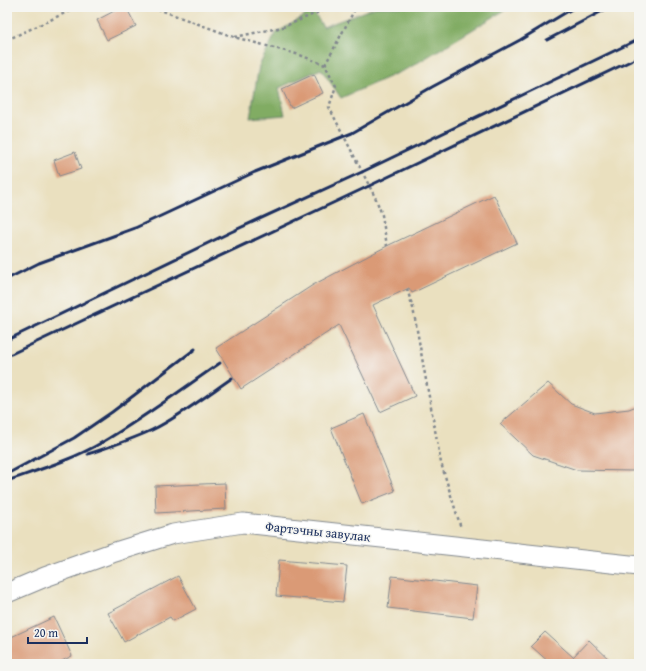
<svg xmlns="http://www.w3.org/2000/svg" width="646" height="671" font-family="'Gentium Book Plus',serif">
	<rect width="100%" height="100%" fill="#f6f6f2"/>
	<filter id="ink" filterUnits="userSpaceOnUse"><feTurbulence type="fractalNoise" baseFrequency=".025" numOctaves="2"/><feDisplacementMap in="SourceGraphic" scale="8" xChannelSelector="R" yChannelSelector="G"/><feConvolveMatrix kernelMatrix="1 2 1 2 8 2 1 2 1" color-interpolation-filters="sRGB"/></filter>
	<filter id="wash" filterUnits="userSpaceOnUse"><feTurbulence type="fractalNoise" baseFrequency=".012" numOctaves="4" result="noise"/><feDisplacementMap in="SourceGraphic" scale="16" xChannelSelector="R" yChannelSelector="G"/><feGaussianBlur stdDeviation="0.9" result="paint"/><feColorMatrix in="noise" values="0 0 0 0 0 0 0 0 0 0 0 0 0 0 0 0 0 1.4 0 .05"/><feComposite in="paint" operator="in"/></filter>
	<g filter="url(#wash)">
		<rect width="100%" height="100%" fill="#eae0bf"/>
		<polygon fill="#81ac63" stroke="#4e6e60" points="376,7 510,7 409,68 341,98 321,69 279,88 285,115 250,118 259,66 276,33 313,11 323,27"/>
		<g id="blocks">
			<g fill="#da9a76">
				<polygon points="122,7 126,7 136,26 107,40 97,20"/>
				<polygon points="314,74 323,93 291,108 282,89"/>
				<polygon points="75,152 81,169 59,176 54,160"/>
				<polygon points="494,195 517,243 412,293 409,288 373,305 415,396 380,412 339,325 241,389 216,348 313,285 389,245"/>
				<polygon points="548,383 571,404 595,413 629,409 639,405 639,469 632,471 577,470 533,455 500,424"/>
				<polygon points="364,414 395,491 362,504 331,428"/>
				<polygon points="225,483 226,509 156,513 155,486"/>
				<polygon points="279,560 347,566 343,602 276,596"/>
				<polygon points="178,576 196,609 173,621 170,617 124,642 108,613"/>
				<polygon points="392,576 477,586 473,618 388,608"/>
				<polygon points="54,617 72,656 56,664 7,664 7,639"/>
				<polygon points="545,632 573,657 589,640 614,664 551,664 531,646"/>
			</g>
		</g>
	</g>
	<g filter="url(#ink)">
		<use href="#blocks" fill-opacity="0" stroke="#82888e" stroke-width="1"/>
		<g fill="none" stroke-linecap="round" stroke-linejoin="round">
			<g stroke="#82888e" stroke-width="21">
				<polyline id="minor" points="7,593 45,577 112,553 173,534 243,523 639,566"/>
			</g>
			<g stroke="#82888e" stroke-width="2.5" stroke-dasharray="3 3" stroke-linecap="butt">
				<polyline points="152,7 234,37 300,55 325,65 336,86 329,107 376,199 382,215 387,246"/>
				<polyline points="235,37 283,27 331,7"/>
				<polyline points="7,40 78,7"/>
				<polyline points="325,65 356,7"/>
				<polyline points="407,289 413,308 441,463 461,528"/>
			</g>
			<use href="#minor" stroke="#fff" stroke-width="19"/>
			<g stroke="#1b2f5e" stroke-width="3">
				<polyline points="547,40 610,7"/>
				<polyline points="7,279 39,263 135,228 255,172 352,133 432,87 520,40 575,7"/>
				<polyline points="7,340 231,232 362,172 639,39"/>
				<polyline points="7,356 369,186 639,57"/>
				<path d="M88 454C109 447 131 440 152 430 180 416 206 396 232 378"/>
				<polyline points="7,474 74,438 112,412 195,349"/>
				<path d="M7 481C38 470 72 460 101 443 142 419 181 390 220 363"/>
			</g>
		</g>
	</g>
	<g text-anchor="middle" stroke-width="3" stroke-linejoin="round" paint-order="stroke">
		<g font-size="13" fill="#1b2f5e" stroke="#f6f6f2">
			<text transform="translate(318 531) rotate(6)" y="5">Фартэчны завулак</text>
		</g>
	</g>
	<rect width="646" height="671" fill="none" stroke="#f6f6f2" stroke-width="24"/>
	<path d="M28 637v6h59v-6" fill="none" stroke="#1b2f5e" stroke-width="2"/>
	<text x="34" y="637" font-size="12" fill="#1b2f5e" stroke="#f6f6f2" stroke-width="3" paint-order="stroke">20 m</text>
</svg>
